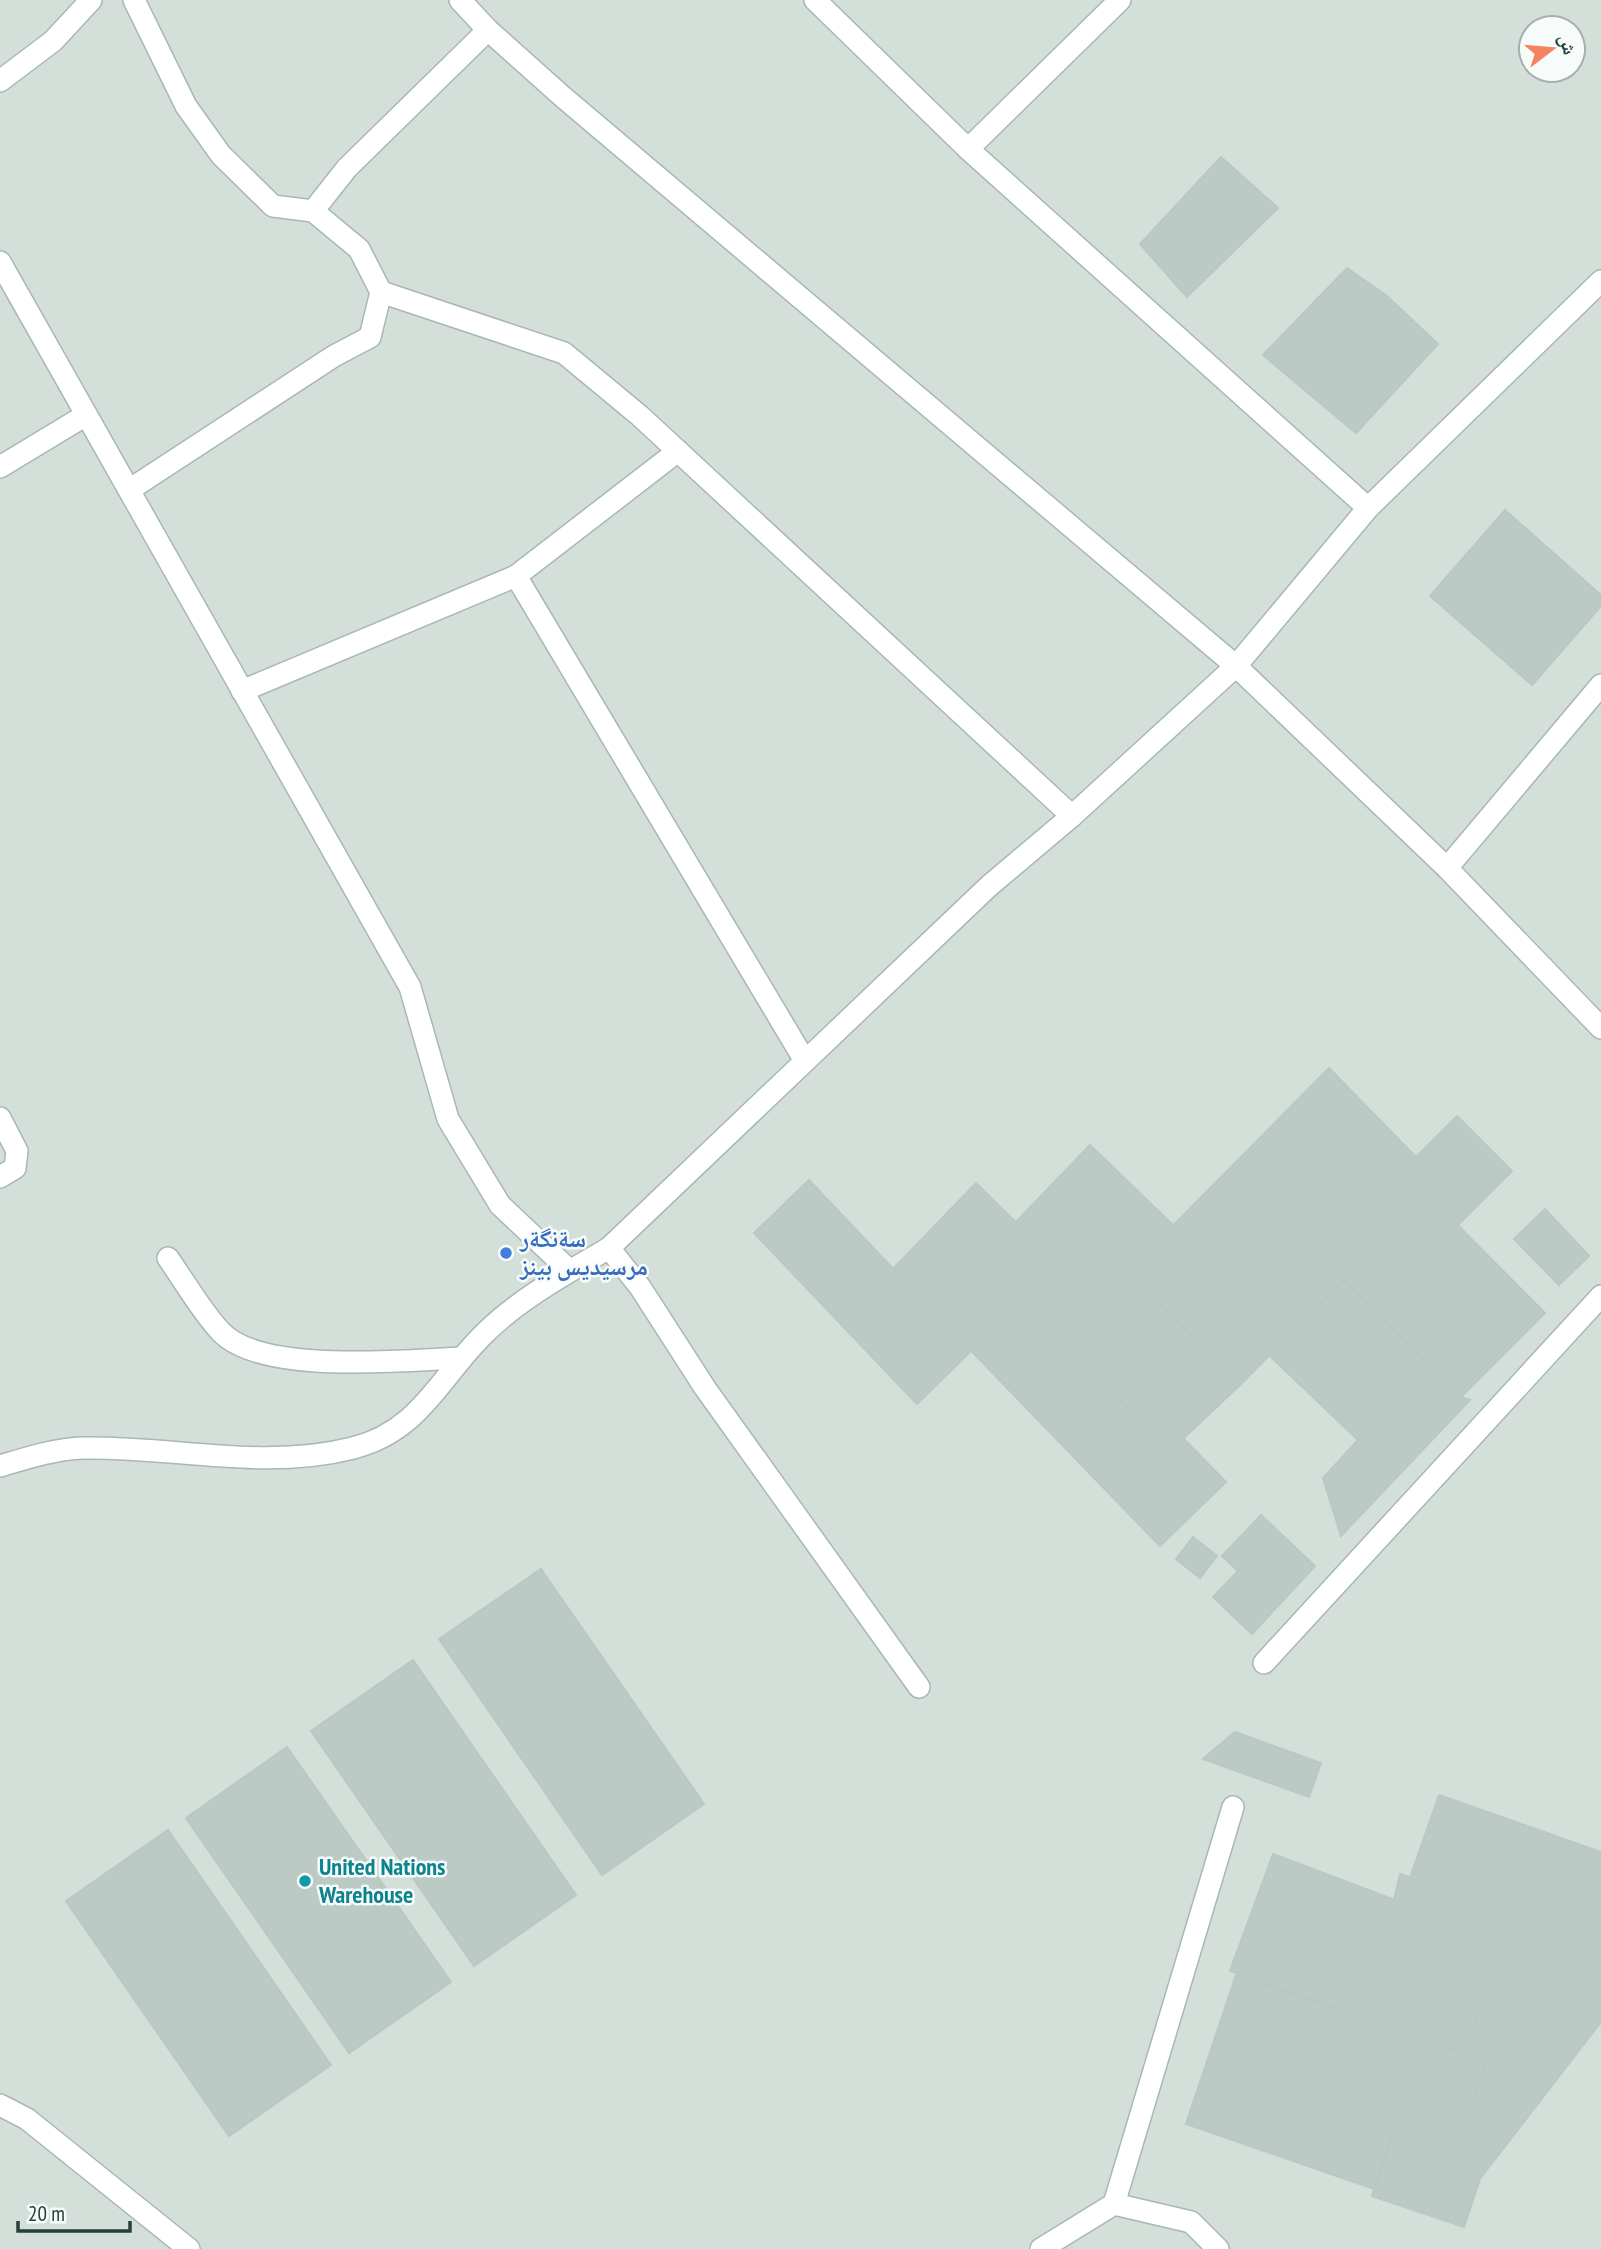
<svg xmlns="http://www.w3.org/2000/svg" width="1601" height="2249" font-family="'PT Sans Narrow','Noto Naskh Arabic',sans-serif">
	<rect width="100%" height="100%" fill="#e6efeb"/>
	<path fill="#d4dfda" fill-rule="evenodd" d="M0 0H1601V2249H0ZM1531 28H1573V70H1531Z"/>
	<g fill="#bbcac4" stroke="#b8c9c2" stroke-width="2">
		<polygon points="1221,157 1278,208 1187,297 1140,244"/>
		<polygon points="1347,268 1387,296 1438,344 1356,433 1263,355"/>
		<polygon points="1505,510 1601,595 1601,606 1532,685 1430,596"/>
		<polygon points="1329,1068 1416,1157 1403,1170 1545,1313 1461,1397 1344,1280 1240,1385 1128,1271"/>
		<polygon points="1457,1116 1512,1171 1458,1225 1403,1170"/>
		<polygon points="1090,1145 1173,1225 1098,1303 1015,1223"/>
		<polygon points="809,1180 971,1351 917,1404 754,1233"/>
		<polygon points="976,1183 1098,1303 1007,1388 893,1269"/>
		<polygon points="1545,1209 1589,1256 1559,1285 1514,1239"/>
		<polygon points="1128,1271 1240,1385 1169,1452 1061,1338"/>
		<polygon points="1344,1280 1461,1397 1470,1400 1341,1536 1323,1478 1358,1440 1271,1357"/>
		<polygon points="1061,1338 1180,1463 1128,1513 1007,1388"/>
		<polygon points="1183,1438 1226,1482 1160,1546 1128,1513 1180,1463 1169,1452"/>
		<polygon points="1261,1515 1315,1566 1252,1634 1213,1597 1238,1571 1222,1556"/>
		<polygon points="1193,1537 1217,1556 1200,1578 1176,1559"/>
		<polygon points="541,1569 704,1804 602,1875 439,1639"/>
		<polygon points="413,1660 576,1895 474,1966 311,1731"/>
		<polygon points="1235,1732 1321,1763 1309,1797 1203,1759"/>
		<polygon points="287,1747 451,1982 349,2053 186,1818"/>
		<polygon points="1439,1795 1601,1852 1601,2022 1479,2180 1486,2161 1455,2151 1486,2061 1463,2053 1506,1942 1432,1915 1444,1890 1410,1878"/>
		<polygon points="168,1830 331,2065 229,2136 66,1901"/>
		<polygon points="1273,1854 1506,1942 1463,2053 1230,1971"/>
		<polygon points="1400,1874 1444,1890 1432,1915 1394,1900"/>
		<polygon points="1236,1975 1486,2061 1455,2151 1394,2131 1374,2189 1186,2124"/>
		<polygon points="1394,2131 1486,2161 1464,2227 1372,2196"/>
	</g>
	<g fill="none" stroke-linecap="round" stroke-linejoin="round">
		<g stroke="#a8b8b2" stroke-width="24">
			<g id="service">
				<polyline points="815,0 968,149 1368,508"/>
				<polyline points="0,81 53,41 91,0"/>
				<polyline points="968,149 1120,0"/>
				<polyline points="313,211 347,168 488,30"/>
				<polyline points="0,262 410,987 448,1119 500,1205 570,1271"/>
				<polyline points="381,292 564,353 640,416 1072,816"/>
				<polyline points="0,467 86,415"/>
				<polyline points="129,490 334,356 370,337 381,292 359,249 313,211 273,206 221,155 186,106 134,0"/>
				<polyline points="516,576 805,1061"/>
				<polyline points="242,691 516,576 678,451"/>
				<polyline points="1447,868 1601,685"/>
				<polyline points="0,1118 17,1151 15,1168 0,1177"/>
				<polyline points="0,2105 27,2119 189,2249"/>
				<polyline points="1114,2204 1233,1807"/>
				<polyline points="1041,2249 1114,2204 1191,2222 1218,2249"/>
			</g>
		</g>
		<g stroke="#a8b8b2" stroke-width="24">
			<g id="minor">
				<polyline points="460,0 488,30 563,97 1236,666 1447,868 1601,1028"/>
				<polyline points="609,1248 640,1287 705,1388 919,1687"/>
				<path d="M168 1258C185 1282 201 1311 221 1332 262 1375 405 1360 462 1358"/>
				<path d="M0 1466C27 1458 55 1449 83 1448 173 1446 263 1471 353 1448 421 1431 440 1376 486 1332 521 1298 567 1273 609 1248L989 886 1072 816 1236 666 1368 508 1601 281"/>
				<polyline points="1264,1663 1601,1296"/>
			</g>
		</g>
		<use href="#service" stroke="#fff" stroke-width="21"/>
		<use href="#minor" stroke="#fff" stroke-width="21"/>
	</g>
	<circle fill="#3f7fe0" stroke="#f7fbf9" stroke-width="2.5" cx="506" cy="1253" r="7"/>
	<circle fill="#0f9aa8" stroke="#f7fbf9" stroke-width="2.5" cx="305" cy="1881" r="7"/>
	<g text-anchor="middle" stroke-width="5" stroke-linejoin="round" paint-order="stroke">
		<g font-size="24" font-weight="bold" fill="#366cbe" stroke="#f7fbf9" text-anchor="start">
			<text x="520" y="1247">سةنگةر<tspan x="520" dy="28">مرسيديس بينز</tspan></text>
		</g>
		<g font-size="24" font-weight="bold" fill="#0d838f" stroke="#f7fbf9" text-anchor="start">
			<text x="319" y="1875">United Nations<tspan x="319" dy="28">Warehouse</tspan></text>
		</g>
	</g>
	<g transform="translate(1552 49) rotate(74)"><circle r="33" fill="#f7fbf9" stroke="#a3b1ad" stroke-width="2"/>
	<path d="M0-5L12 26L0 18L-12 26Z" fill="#f4845f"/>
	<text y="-10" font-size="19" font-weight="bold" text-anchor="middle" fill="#24423a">ش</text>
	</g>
	<path d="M18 2221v10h112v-10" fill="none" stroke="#24423a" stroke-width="3.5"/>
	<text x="28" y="2221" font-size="21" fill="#24423a" stroke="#f7fbf9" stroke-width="5" paint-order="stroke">20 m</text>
</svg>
